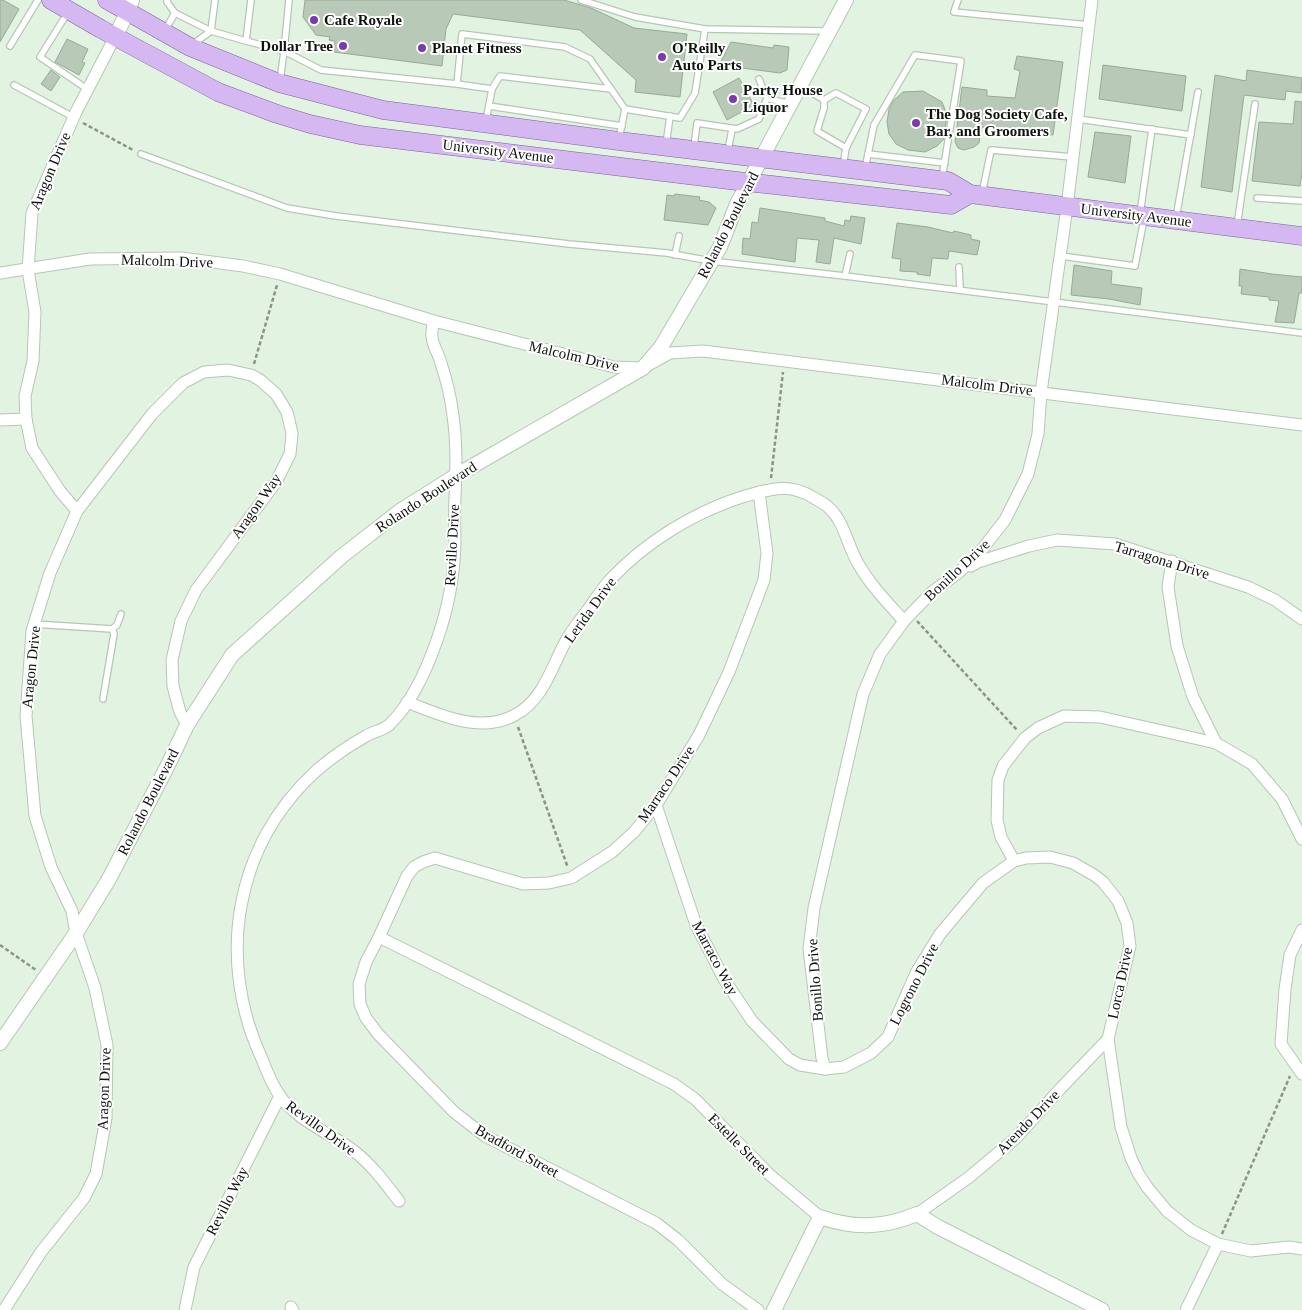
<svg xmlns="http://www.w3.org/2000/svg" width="1302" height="1310" font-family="'Times New Roman',serif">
	<rect width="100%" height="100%" fill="#e3f3e1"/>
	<g fill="#b9c9b8" stroke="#99a998">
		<polygon points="0,0 3,0 19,9 0,42"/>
		<polygon points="305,0 564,0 591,8 634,28 687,34 680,97 635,92 636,80 580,30 453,14 446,29 442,66 334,52 335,41 329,40 330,37 316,35 303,17"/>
		<polygon points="67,39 88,49 82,62 85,63 79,75 55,62"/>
		<polygon points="731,42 773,48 774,45 789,47 787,70 780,73 719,65"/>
		<polygon points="1017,56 1063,62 1053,135 982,127 979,143 974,147 964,150 958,148 955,142 962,87 987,90 987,96 1015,98 1020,71 1014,69"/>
		<polygon points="1103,65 1186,76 1182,111 1099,99"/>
		<polygon points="51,70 60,77 51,91 41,84"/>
		<polygon points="1247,70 1302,78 1301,93 1286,91 1285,100 1244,95 1232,192 1201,187 1215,75 1246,81"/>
		<polygon points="739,78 754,105 727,120 713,92"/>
		<polygon points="923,91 942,102 947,115 944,139 937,146 925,152 908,150 896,144 889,134 887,122 889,109 893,101 903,92"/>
		<polygon points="1295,101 1302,102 1302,172 1300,186 1252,181 1259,122 1293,124"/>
		<polygon points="1095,132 1131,136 1125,183 1088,177"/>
		<polygon points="675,194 700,197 699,200 709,202 716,208 708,225 664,220 667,195 674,196"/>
		<polygon points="760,208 825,218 825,221 844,226 845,220 850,221 851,216 865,218 861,244 834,238 830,264 816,262 819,240 797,238 795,262 742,254 743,238 750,239 752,222 758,223"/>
		<polygon points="897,223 928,227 953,233 954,231 971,235 971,239 980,241 977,255 949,251 948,259 932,258 930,276 917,274 917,272 900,271 901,259 892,258"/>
		<polygon points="1074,265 1112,271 1111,284 1142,288 1140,305 1109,299 1071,295"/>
		<polygon points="1240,269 1272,274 1302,277 1302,293 1299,293 1294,323 1275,322 1279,301 1269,300 1269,297 1241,294 1242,286 1239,286"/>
	</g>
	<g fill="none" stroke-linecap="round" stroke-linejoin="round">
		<g stroke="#b6c6b5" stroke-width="8">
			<g id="service">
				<polyline points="167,0 167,2 175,13"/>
				<polyline points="215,0 211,31 246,41"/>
				<polyline points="251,0 246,41 284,51 289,0"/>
				<polyline points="581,0 635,17 705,29 827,31"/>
				<polyline points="958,0 954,12 1089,25"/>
				<polyline points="68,12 40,57 87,89"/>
				<polyline points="165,30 175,13 211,31 192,45"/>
				<polyline points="10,46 38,0"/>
				<polyline points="759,79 767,98"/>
				<polyline points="280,81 284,51 321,70 457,84 492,89"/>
				<polyline points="457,84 462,34 565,47 590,59 625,109"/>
				<polyline points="14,85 73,117"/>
				<polyline points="801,86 824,100 836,93 866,109 846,148 843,166"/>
				<polyline points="824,100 824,108 817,131 846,148"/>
				<polyline points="489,106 622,126"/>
				<polyline points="1078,119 1191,135"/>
				<polyline points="486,121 492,89 500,76 611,89"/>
				<polyline points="619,139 625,109 680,118 695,93 705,29"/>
				<polyline points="666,145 670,116"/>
				<polyline points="694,147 697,123 737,129 759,119 767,98 789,104"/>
				<polyline points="728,151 732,129"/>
				<polyline points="141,154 287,208 336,216 569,244 667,253 711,261 845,276 1302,333"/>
				<polyline points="868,154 945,163"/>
				<polyline points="865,169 874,125 915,55 961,61 942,178"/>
				<polyline points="982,194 991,150 1073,157"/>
				<polyline points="1257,198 1302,201"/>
				<polyline points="1140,214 1152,129"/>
				<polyline points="1176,218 1198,92"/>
				<polyline points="1237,226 1255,104"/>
				<polyline points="675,255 679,236"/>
				<polyline points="1061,256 1135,266 1144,219"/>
				<polyline points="959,267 960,290"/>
				<polyline points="845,276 850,254"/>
				<polyline points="34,624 112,629 114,634 103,699"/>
				<polyline points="112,629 117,625 121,614"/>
			</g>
		</g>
		<g stroke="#b6c6b5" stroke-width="13">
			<g id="minor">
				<polyline points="0,273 90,259 181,258 243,266 280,274 434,321 614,367 643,368 670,353 703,351 1302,425"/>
				<polyline points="0,420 26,419"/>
				<polyline points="77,511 60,491 32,448 26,419 25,396 33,361 35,312 28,270 32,213 76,112 115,37"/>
				<polyline points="1172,561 1168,587 1177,646 1193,697 1216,743 1252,764 1282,799 1302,839"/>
				<polyline points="971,566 978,562 1029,546 1057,540 1115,544 1248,587 1275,600 1302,619"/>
				<path d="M407 702C440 715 480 734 515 715 544 700 552 665 567 639 573 629 580 620 587 611 594 601 601 590 609 581 645 542 693 513 742 497 770 489 788 482 814 498 818 500 823 503 827 506 845 521 847 546 859 565 871 586 888 603 904 621"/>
				<polyline points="656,805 696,925 724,979 752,1021 789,1059 800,1065 825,1069 844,1067 871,1053 888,1037 916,973 940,934 983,883 1014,861 1026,858 1050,857 1073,863 1094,875 1103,882 1118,901 1127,923 1130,946 1108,1039 1121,1127 1131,1158 1138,1173 1147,1187 1167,1211 1191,1230 1218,1244 1251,1251 1289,1247 1302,1249"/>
				<polyline points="1014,861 1001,837 997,820 998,780 1003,766 1025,738 1038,728 1064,716 1100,717 1216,743"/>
				<polyline points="1302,930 1290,955 1285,989 1281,1044 1302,1074"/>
				<polyline points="379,937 674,1084 695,1099 770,1175 820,1217"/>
				<polyline points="825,1069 822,1058 809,949 814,908 863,694 880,654 904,621 932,592 958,573 980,552 1005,520 1028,474 1038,434 1041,392 1067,207 1092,0"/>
				<path d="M399 1201C385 1183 372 1165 354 1151 332 1134 296 1120 280 1096 272 1085 267 1072 262 1059 216 960 234 846 316 771 331 758 348 746 366 736 373 732 383 730 389 725 412 703 427 669 437 640 448 609 454 576 455 544 455 529 454 513 455 498 456 470 457 443 453 416 451 397 446 378 440 360 438 353 432 344 432 336 431 332 433 326 434 321"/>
				<polyline points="917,1214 968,1178 1016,1138 1060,1089 1108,1039"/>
				<polyline points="291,1307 293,1310"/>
				<polyline points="4,1310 41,1252 84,1198 96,1174 106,1118 107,1045 95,988 76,933 72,911 51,867 35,816 26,716 32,631 50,573 77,511 152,414 183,383 204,372 228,370 251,375 260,380 276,394 287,412 292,433 291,444 290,454 276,482 196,590 181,621 172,660 173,686 180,712 187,725"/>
				<polyline points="185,1310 194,1267 280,1096"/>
				<polyline points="758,1310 722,1284 678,1240 656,1223 485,1136 454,1112 378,1034 366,1018 360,1004 359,984 366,962 379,937 407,876 414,867 423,862 435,858 523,884 549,883 571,878 612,852 634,832 656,805 699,735 729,672 764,580 767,553 759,492"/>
				<polyline points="1186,1310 1218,1244"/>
			</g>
		</g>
		<g stroke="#b6c6b5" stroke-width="16">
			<g id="tertiary">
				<polyline points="115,37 128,11 132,0"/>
				<polyline points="0,1043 76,933 109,879 169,763 187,725 232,655 342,556 400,511 457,475 643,368 661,347 720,247 737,204 846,0"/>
				<path d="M774 1310 820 1217C854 1229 884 1228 917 1214L938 1227 1102 1310"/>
			</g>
		</g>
		<g stroke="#7d5f9c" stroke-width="19">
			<g id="primary">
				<polyline points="51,0 101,29 218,92 277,114 310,124 360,135 737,181 951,205 970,194"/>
				<polyline points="107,0 190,47 279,83 383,110 619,141 948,181 970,194 1302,236"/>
			</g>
		</g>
		<g stroke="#899588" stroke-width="2.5" stroke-dasharray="4 2.5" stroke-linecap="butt">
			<polyline points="83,123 133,150"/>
			<polyline points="254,364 277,285"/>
			<polyline points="771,478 783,372"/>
			<polyline points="917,621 1017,730"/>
			<polyline points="518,727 568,868"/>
			<polyline points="0,945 36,970"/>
			<polyline points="1222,1234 1290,1076"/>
		</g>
		<use href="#service" stroke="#fff" stroke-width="5.5"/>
		<use href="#minor" stroke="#fff" stroke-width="11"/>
		<use href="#tertiary" stroke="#fff" stroke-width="14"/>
		<use href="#primary" stroke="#d5b8f2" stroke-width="18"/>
	</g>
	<g fill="#7b3aaf" stroke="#fff" stroke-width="2">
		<circle cx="314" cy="20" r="5"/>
		<circle cx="343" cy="46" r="5"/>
		<circle cx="422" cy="48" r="5"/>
		<circle cx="662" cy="57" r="5"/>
		<circle cx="733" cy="99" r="5"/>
		<circle cx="916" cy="123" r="5"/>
	</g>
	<g text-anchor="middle" stroke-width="4" stroke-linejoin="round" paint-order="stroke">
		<g font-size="15" font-weight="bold" fill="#0d130d" stroke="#fff" text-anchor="start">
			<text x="324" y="25">Cafe Royale</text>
			<text x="333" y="51" text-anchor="end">Dollar Tree</text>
			<text x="432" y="53">Planet Fitness</text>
			<text x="672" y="53">O'Reilly<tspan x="672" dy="17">Auto Parts</tspan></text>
			<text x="743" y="95">Party House<tspan x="743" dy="17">Liquor</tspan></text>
			<text x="926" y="119">The Dog Society Cafe,<tspan x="926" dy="17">Bar, and Groomers</tspan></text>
		</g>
		<g font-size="15" fill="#0d130d" stroke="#fff">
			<text transform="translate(498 151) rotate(7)" y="5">University Avenue</text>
			<text transform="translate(50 171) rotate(-67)" y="5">Aragon Drive</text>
			<text transform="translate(1136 215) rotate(7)" y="5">University Avenue</text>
			<text transform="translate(728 225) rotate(-63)" y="5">Rolando Boulevard</text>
			<text transform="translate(167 261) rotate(2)" y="5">Malcolm Drive</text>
			<text transform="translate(574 356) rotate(13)" y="5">Malcolm Drive</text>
			<text transform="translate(987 385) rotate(7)" y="5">Malcolm Drive</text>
			<text transform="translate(426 497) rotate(-33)" y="5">Rolando Boulevard</text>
			<text transform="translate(256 506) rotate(-55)" y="5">Aragon Way</text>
			<text transform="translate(452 545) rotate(-87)" y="5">Revillo Drive</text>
			<text transform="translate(1162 560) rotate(17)" y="5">Tarragona Drive</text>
			<text transform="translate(957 570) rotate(-43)" y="5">Bonillo Drive</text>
			<text transform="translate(590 610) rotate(-54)" y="5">Lerida Drive</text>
			<text transform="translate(31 667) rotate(-84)" y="5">Aragon Drive</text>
			<text transform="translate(666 784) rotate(-56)" y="5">Marraco Drive</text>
			<text transform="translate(148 802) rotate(-63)" y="5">Rolando Boulevard</text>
			<text transform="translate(715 958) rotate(62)" y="5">Marraco Way</text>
			<text transform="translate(815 980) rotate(-94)" y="5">Bonillo Drive</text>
			<text transform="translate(1120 983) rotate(-78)" y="5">Lorca Drive</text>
			<text transform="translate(914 984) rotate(-63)" y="5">Logrono Drive</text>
			<text transform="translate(104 1089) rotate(-88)" y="5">Aragon Drive</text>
			<text transform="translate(1028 1122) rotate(-46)" y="5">Arendo Drive</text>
			<text transform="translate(321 1128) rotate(36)" y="5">Revillo Drive</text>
			<text transform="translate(739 1144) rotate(45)" y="5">Estelle Street</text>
			<text transform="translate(517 1151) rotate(29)" y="5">Bradford Street</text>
			<text transform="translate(227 1201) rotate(-63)" y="5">Revillo Way</text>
		</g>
	</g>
</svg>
